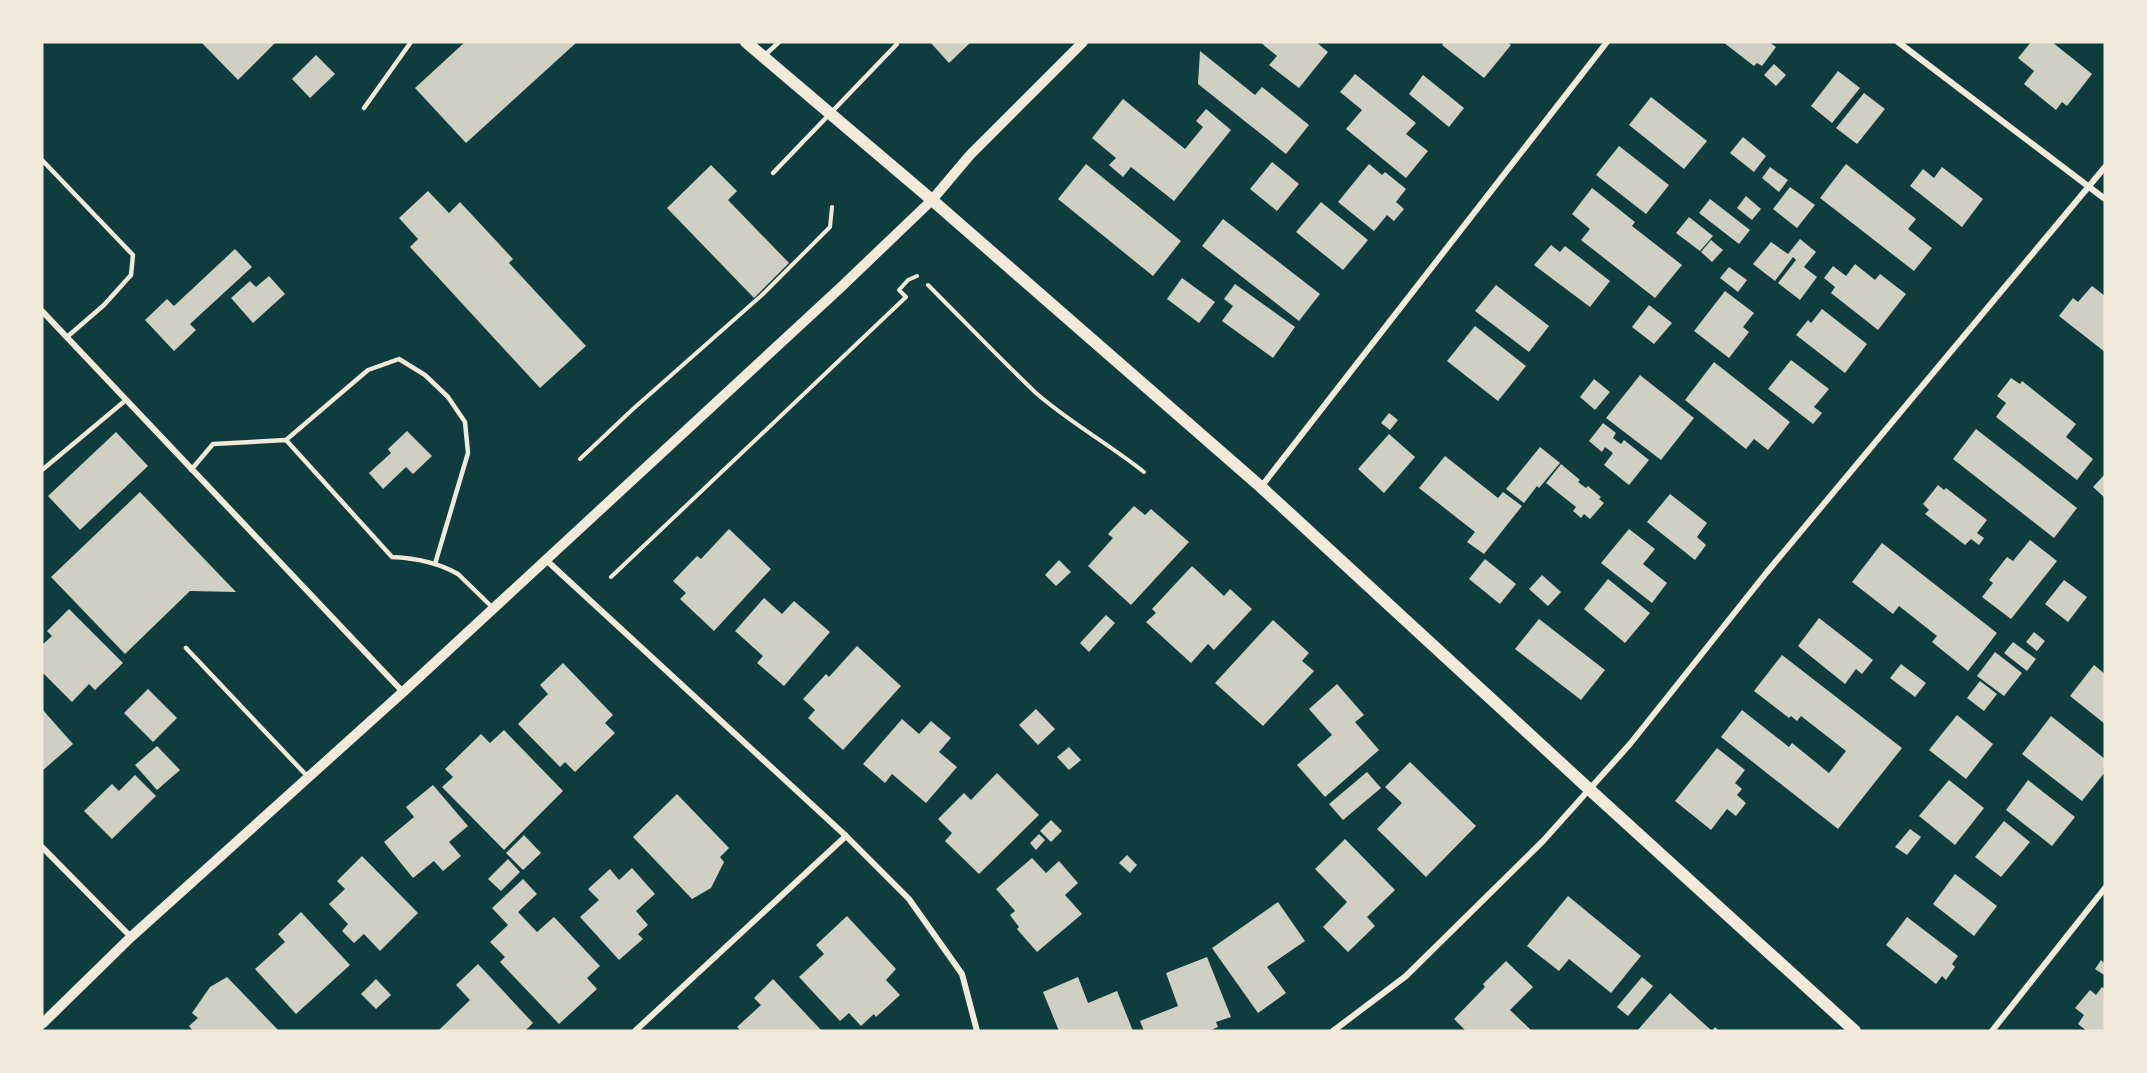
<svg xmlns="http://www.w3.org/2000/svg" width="2147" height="1073" font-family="'Space Grotesk',sans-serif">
	<rect width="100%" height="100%" fill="#0f3d3e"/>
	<g fill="#cfcfc3">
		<polygon points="201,42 276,42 238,80"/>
		<polygon points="465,42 577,42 466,143 415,88"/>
		<polygon points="930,42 971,42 949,63"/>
		<polygon points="1260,42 1316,42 1328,52 1299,88 1269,65 1277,56"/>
		<polygon points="1444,42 1507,42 1511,45 1484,78 1442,45"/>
		<polygon points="1723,42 1769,42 1776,47 1762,66 1757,63 1754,66"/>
		<polygon points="2031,42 2052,42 2092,74 2067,106 2062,102 2056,110 2024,84 2034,71 2018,58"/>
		<polygon points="1200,51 1255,95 1262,87 1309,125 1286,154 1198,84"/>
		<polygon points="316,55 335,74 310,98 292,79"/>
		<polygon points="1774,64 1786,75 1776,86 1764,75"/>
		<polygon points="1838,71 1860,88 1832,123 1811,106"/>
		<polygon points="1355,74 1416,123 1406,134 1428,151 1406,178 1346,129 1362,110 1340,92"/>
		<polygon points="1423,75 1464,108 1449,127 1409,94"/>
		<polygon points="1864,93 1885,109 1857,144 1836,128"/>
		<polygon points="1651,97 1707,141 1684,169 1629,125"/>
		<polygon points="1123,99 1185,149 1203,127 1196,121 1206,109 1231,130 1174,201 1131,167 1123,177 1109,165 1116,158 1092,138"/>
		<polygon points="1743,137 1766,156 1754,172 1730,153"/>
		<polygon points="1619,146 1669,185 1646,214 1596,175"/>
		<polygon points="1272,162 1299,184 1277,211 1250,189"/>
		<polygon points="1086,164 1181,241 1153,276 1058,199"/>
		<polygon points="1369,164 1382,175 1385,172 1406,189 1396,202 1404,209 1394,221 1387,215 1374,231 1338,202"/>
		<polygon points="1846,164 1916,219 1908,229 1932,248 1914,271 1820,198"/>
		<polygon points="711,165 737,191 728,200 789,263 754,298 667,208"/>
		<polygon points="1770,167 1788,180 1779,192 1762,178"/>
		<polygon points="1942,167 1983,199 1962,227 1910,186 1923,169 1934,178"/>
		<polygon points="1790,187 1815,205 1797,228 1773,209"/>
		<polygon points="1592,188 1635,222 1632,226 1682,265 1655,298 1581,240 1590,229 1572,214"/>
		<polygon points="428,191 449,213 460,202 513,259 509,263 586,346 540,388 410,247 418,239 399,218"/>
		<polygon points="1746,196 1761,209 1752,220 1737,208"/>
		<polygon points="1710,199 1750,230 1739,244 1699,213"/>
		<polygon points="1321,202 1368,240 1343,270 1296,232"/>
		<polygon points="1689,217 1713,236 1700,251 1676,233"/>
		<polygon points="1223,219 1320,294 1299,321 1202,246"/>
		<polygon points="1800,239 1816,252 1804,267 1817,277 1800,300 1778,283 1796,260 1793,257 1775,281 1753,264 1771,242 1788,254"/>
		<polygon points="1711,240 1723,250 1712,262 1701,252"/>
		<polygon points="1551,245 1560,252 1565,246 1610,281 1590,307 1534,265"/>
		<polygon points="235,249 252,267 190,324 196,330 174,351 145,320 167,299 174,306"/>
		<polygon points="1855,264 1875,280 1880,274 1906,294 1878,330 1831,293 1835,287 1824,278 1833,266 1846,276"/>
		<polygon points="1729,267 1747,280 1738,292 1720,278"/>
		<polygon points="269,276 285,294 253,323 231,298 250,281 256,287"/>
		<polygon points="1182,278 1215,302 1199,323 1167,299"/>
		<polygon points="1235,284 1295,327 1273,358 1222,321 1233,306 1224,299"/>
		<polygon points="1496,285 1549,326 1529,352 1475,311"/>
		<polygon points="2092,286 2105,296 2105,352 2059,316 2073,298 2078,302"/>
		<polygon points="1725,291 1754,313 1743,327 1749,332 1729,358 1694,331"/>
		<polygon points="1649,305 1672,323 1654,344 1632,327"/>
		<polygon points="1822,309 1867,344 1845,373 1796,335 1808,320 1811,323"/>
		<polygon points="1475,326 1526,366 1498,401 1447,361"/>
		<polygon points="1791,360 1829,389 1814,407 1822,413 1813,424 1768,389"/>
		<polygon points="1714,362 1790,422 1768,450 1754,439 1746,449 1685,400"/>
		<polygon points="1640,375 1694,418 1661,460 1606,418"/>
		<polygon points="2011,378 2020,384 2022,381 2076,424 2066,437 2093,459 2077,480 1996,417 2006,403 1997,396"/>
		<polygon points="1594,379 1610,392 1595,410 1580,397"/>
		<polygon points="1389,413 1398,420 1390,430 1381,423"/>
		<polygon points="1603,423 1616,433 1613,438 1621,444 1624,440 1649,460 1629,485 1604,465 1613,453 1605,447 1602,452 1589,441"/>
		<polygon points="1976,429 2077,508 2054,538 1953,459"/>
		<polygon points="407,431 432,456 413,474 406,467 383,489 369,473 391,453 388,449"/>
		<polygon points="116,432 148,466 80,530 48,496"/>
		<polygon points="1389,434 1415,457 1384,493 1358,469"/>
		<polygon points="1540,447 1560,463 1539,488 1537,486 1524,503 1506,489"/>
		<polygon points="1445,456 1498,498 1503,492 1522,506 1484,554 1467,542 1475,532 1419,488"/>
		<polygon points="1561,464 1580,480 1578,482 1586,488 1588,486 1601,497 1599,499 1604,503 1590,519 1584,514 1581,518 1573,511 1576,507 1546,483"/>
		<polygon points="2105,474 2105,498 2093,487"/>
		<polygon points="1938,485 1944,490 1946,488 1987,520 1977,533 1984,538 1979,545 1971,539 1965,545 1925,514 1929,510 1923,504"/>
		<polygon points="140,492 236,592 190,591 125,654 51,577"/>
		<polygon points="1670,494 1707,523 1697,537 1706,545 1695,560 1647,522"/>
		<polygon points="1134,506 1145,515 1151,509 1189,542 1131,605 1088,566 1113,538 1108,534"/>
		<polygon points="729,529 771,569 714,631 680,599 686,593 673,581 697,556 701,559"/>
		<polygon points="1629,529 1655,549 1643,564 1667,583 1652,603 1601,563"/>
		<polygon points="2030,540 2057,561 2011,619 1982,597 1993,583 1989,580 2007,557 2013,561"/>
		<polygon points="1882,543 1997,633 1968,671 1932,642 1937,636 1899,606 1893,614 1852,582"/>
		<polygon points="1485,559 1516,584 1500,604 1469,579"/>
		<polygon points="1059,560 1071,572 1056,586 1045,575"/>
		<polygon points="1192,566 1224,596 1230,589 1252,609 1214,650 1208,644 1191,663 1146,622 1156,613 1152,609"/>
		<polygon points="1542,575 1561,592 1548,606 1529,589"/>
		<polygon points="1608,579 1650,613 1625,643 1584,609"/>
		<polygon points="2064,580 2087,597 2068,622 2045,604"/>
		<polygon points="764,598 782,614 794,601 830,632 784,686 757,663 763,656 735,631"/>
		<polygon points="69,609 123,663 95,690 89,684 72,702 42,672 42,645 52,636 47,631"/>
		<polygon points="1106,615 1115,623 1089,652 1080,643"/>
		<polygon points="1819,618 1873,660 1862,674 1856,669 1845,684 1798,646"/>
		<polygon points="1539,619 1605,670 1581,700 1515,649"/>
		<polygon points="1273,620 1309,653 1302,661 1314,671 1263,726 1215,683"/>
		<polygon points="2034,632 2045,641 2037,651 2026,642"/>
		<polygon points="2013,642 2036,659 2027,671 2004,653"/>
		<polygon points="857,646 901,686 843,750 808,718 815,710 803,699 826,674 829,677"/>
		<polygon points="1995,652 2022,673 2004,696 1977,676"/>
		<polygon points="1782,655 1902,748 1838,829 1721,737 1742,710 1789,747 1792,743 1829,773 1846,751 1801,716 1797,721 1791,716 1789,718 1754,691"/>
		<polygon points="563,663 613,715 605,723 615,733 575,772 565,762 560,767 518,724 548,694 540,685"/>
		<polygon points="1901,664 1926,683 1915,697 1890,678"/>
		<polygon points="2094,665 2105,674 2105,724 2070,696"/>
		<polygon points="1980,681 1997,694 1984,711 1967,698"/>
		<polygon points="1337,684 1364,715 1355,722 1379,750 1325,797 1297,765 1332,735 1309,709"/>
		<polygon points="148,689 177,718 153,742 124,713"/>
		<polygon points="42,709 73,744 42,771"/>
		<polygon points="1036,709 1055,729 1038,745 1019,725"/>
		<polygon points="1957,715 1993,744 1966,779 1929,750"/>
		<polygon points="2051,716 2105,759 2105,772 2082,801 2022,754"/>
		<polygon points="902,719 919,734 931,721 951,738 939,752 957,767 926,803 892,774 885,783 863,764"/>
		<polygon points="504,730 563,791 504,850 442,787 453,777 445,769 481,734 490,743"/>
		<polygon points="157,746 180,770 157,790 135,765"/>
		<polygon points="1069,747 1081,760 1069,770 1057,757"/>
		<polygon points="1717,748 1745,770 1735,783 1742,789 1737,795 1746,803 1736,816 1727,809 1711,830 1675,801"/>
		<polygon points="1410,762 1476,826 1426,877 1377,829 1402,803 1385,787"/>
		<polygon points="1367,772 1381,788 1343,820 1329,804"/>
		<polygon points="997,773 1039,815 979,874 945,841 952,833 938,819 964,793 971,800"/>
		<polygon points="135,775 156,796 112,839 84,811 112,784 119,791"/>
		<polygon points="1949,780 1984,808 1955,845 1919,816"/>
		<polygon points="2028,780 2075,817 2052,846 2006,810"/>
		<polygon points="433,785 468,826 449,842 461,856 443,871 434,861 413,878 384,842 414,817 406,807"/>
		<polygon points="677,794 729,848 720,857 724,862 711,888 692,899 633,837"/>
		<polygon points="1051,820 1062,831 1051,842 1040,831"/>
		<polygon points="2004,821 2030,842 2001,877 1975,857"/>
		<polygon points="1910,829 1921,837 1907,855 1895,847"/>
		<polygon points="1039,834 1045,840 1036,850 1030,843"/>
		<polygon points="524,835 541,853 523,870 506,853"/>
		<polygon points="1345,839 1395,890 1367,917 1375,926 1348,952 1323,927 1347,902 1315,869"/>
		<polygon points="1127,855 1137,865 1130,873 1119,863"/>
		<polygon points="362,856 418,913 380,951 364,934 354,943 342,931 348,924 329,904 345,889 337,881"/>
		<polygon points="1032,858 1046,873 1059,861 1078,883 1065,895 1082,914 1037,952 1017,929 1019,927 1010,915 1015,911 996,889"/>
		<polygon points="508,859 520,872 501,891 488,879"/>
		<polygon points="632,868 655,894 636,911 648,925 638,934 643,939 619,960 580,917 599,900 588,889 610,869 619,880"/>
		<polygon points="1955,874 1997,906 1974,936 1933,904"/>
		<polygon points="523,879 537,894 518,912 537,932 554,917 600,966 587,978 597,989 559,1024 500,962 505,957 490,942 508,925 492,908"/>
		<polygon points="1568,896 1641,956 1611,993 1569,959 1559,971 1527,946"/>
		<polygon points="1278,902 1305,941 1267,967 1286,993 1258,1013 1212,948"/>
		<polygon points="301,912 350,965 296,1014 255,969 285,942 278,934"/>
		<polygon points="847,916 896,969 886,980 900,995 876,1017 874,1014 861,1026 849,1013 840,1021 799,977 824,954 816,945"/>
		<polygon points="1907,917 1958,956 1952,964 1955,967 1946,980 1942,976 1936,984 1886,945"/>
		<polygon points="1207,957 1231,1017 1216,1022 1218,1027 1209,1031 1144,1031 1140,1021 1178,1006 1166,973"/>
		<polygon points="2101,960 2105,964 2104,975 2095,969"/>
		<polygon points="1506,961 1533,987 1510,1010 1532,1031 1466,1031 1454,1019 1485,987 1483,984"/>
		<polygon points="478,964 533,1023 525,1031 439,1030 470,1000 456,985"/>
		<polygon points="227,977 279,1031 193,1031 189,1026 198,1018 192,1013 210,987"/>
		<polygon points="1078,977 1088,1003 1117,991 1133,1031 1059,1031 1043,992"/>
		<polygon points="1642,977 1653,986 1628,1016 1617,1007"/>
		<polygon points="376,979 391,995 376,1009 361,994"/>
		<polygon points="773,979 822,1031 741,1031 737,1027 761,1005 754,998"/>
		<polygon points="2102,987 2105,989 2105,1031 2087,1031 2078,1024 2084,1015 2075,1008 2090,990 2096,995"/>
		<polygon points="1670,993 1712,1031 1715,1027 1719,1031 1637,1031"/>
	</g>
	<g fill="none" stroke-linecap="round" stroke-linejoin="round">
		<g stroke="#f1e9da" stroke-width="4">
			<path d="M928 285C964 321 999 358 1036 393 1069 422 1109 444 1144 472"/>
			<polyline points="580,459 633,409 762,295 830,227 832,207"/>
			<polyline points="611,577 906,297 899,290 908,280 917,276"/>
		</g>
		<g stroke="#f1e9da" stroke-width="4.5">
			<polyline points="765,55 779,42"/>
			<polyline points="364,108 411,42"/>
			<polyline points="42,160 133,255 131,275 104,305 67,337"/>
			<polyline points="773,173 897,44"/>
			<polyline points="286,440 368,370 399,359 425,375 448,397 465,422 468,453 435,564"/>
			<polyline points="42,470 126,400"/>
			<path d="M191 470 213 444 286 440 392 557C416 558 437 562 458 574L493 608"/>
			<polyline points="186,648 308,777"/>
		</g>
		<g stroke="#f1e9da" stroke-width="6">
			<polyline points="1898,42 2105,199"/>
			<polyline points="42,311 403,692"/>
			<polyline points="1261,487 1607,42"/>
			<polyline points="545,559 846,836 909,899 962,974 977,1031"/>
			<polyline points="42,847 131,937"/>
			<polyline points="635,1031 846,836"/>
			<polyline points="1333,1031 1406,976 1543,841 1630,744 1767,572 2105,167"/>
			<polyline points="1992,1031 2105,888"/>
		</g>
		<polyline stroke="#f1e9da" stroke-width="10" points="42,1024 131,937 403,692 839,289 932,200 970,155 1083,42"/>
		<polyline stroke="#f1e9da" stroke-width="12" points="746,42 932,200 1261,487 1589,789 1855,1031"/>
	</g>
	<rect width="2147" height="1073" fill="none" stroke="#f1e9da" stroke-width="87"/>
</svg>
